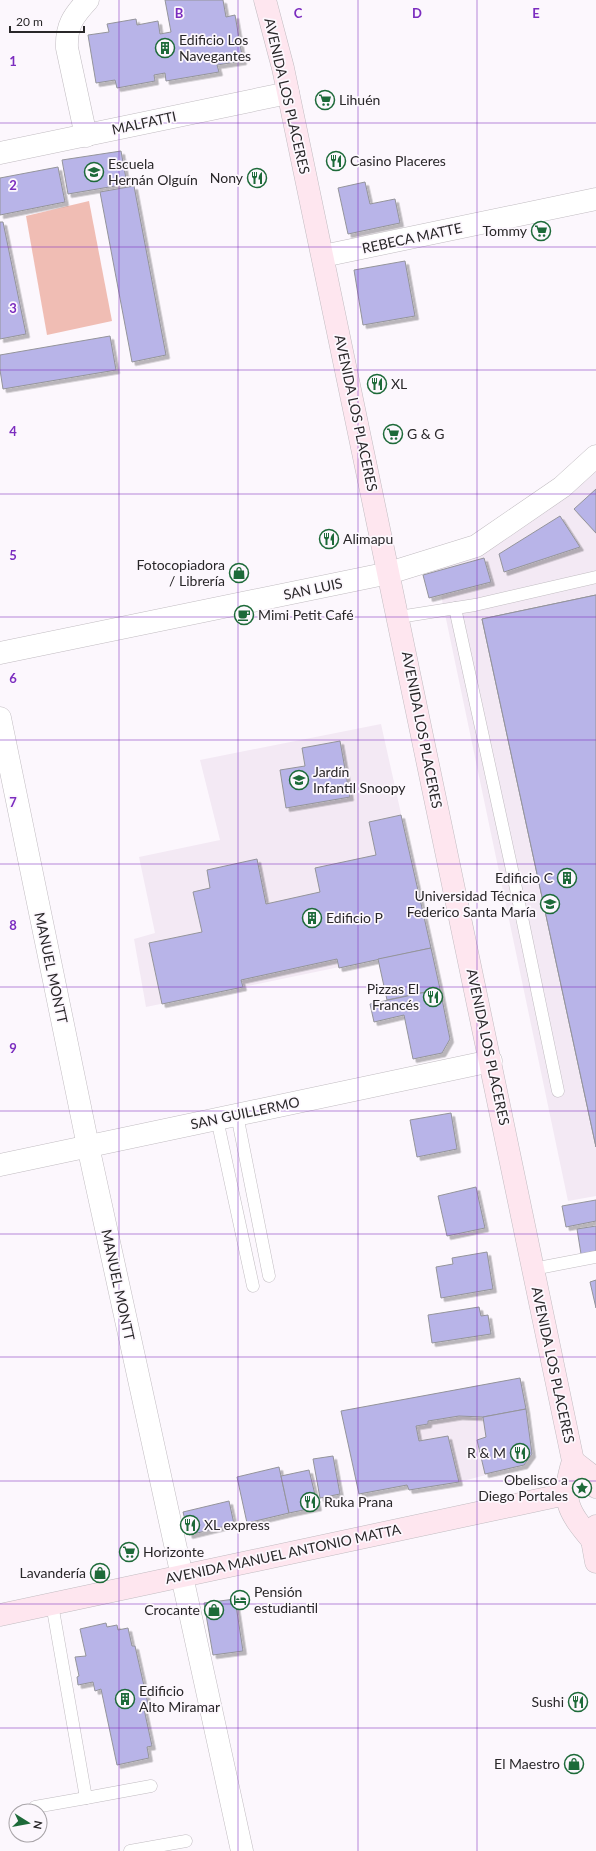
<svg xmlns="http://www.w3.org/2000/svg" width="596" height="1851" font-family="Lato,sans-serif">
	<defs>
		<filter id="shadow"><feDropShadow dx="3.5" dy="3.5" stdDeviation="0" flood-color="#0004"/></filter>
	</defs>
	<rect width="100%" height="100%" fill="#fcf7fd"/>
	<g fill="#f3e9f4">
		<polygon points="596,469 596,1196 568,1201 441,595 429,598 423,575 483,552"/>
		<polygon points="381,724 431,948 146,1007 134,939 155,933 139,857 220,840 200,760"/>
		<polygon points="520,1378 526,1409 532,1454 524,1465 459,1482 409,1490 407,1485 359,1494 341,1411"/>
	</g>
	<polygon fill="#f0bdb4" points="89,201 112,321 47,335 26,216"/>
	<g fill="#b8b4e8" stroke="#94949a" filter="url(#shadow)">
		<polygon points="165,0 223,0 226,17 235,15 243,61 217,65 219,72 166,81 165,73 154,75 155,81 117,88 115,80 96,83 88,35 109,32 107,24 136,19 137,25 158,21 160,34 171,32"/>
		<polygon points="121,151 127,184 68,194 62,160"/>
		<polygon points="58,167 65,202 0,215 0,178"/>
		<polygon points="365,182 370,204 395,199 400,223 348,234 338,188"/>
		<polygon points="134,186 166,355 132,362 100,192"/>
		<polygon points="0,222 3,222 26,334 0,339"/>
		<polygon points="405,261 415,316 363,325 354,270"/>
		<polygon points="110,336 116,370 3,389 0,370 0,355"/>
		<polygon points="596,489 596,533 574,509"/>
		<polygon points="560,516 580,547 504,572 499,554"/>
		<polygon points="484,558 491,582 429,598 423,575"/>
		<polygon points="596,595 596,1147 482,619"/>
		<polygon points="596,595 596,1147 482,619"/>
		<polygon points="340,741 350,797 286,808 280,770 305,766 302,748"/>
		<polygon points="401,815 431,948 339,968 337,959 241,980 243,987 162,1004 149,943 202,932 193,892 210,888 207,870 257,859 266,904 320,892 315,868 376,855 369,822"/>
		<polygon points="431,948 440,989 387,1000 378,959"/>
		<polygon points="440,989 450,1039 442,1053 413,1059 404,1015 374,1022 370,1004"/>
		<polygon points="451,1113 457,1149 417,1157 410,1120"/>
		<polygon points="476,1187 485,1228 447,1236 438,1196"/>
		<polygon points="596,1200 596,1221 566,1227 562,1206"/>
		<polygon points="596,1226 596,1251 581,1254 577,1229"/>
		<polygon points="487,1252 493,1289 441,1298 436,1267 453,1264 452,1258"/>
		<polygon points="596,1280 596,1308 590,1282"/>
		<polygon points="479,1307 481,1316 488,1315 491,1334 432,1343 428,1315"/>
		<polygon points="520,1378 526,1409 483,1417 459,1416 428,1421 428,1424 416,1426 419,1441 448,1436 459,1482 409,1490 407,1485 359,1494 341,1411"/>
		<polygon points="526,1409 532,1454 524,1465 485,1474 477,1440 486,1437 483,1417"/>
		<polygon points="333,1456 340,1494 320,1498 313,1459"/>
		<polygon points="279,1467 289,1513 247,1523 237,1477"/>
		<polygon points="309,1470 318,1507 289,1513 281,1476"/>
		<polygon points="229,1501 234,1524 189,1535 183,1512"/>
		<polygon points="235,1599 243,1651 213,1655 204,1603"/>
		<polygon points="106,1623 107,1627 117,1625 118,1630 128,1628 132,1646 135,1646 149,1708 144,1709 152,1746 147,1747 149,1758 117,1765 101,1689 95,1691 93,1682 78,1685 77,1677 79,1676 75,1657 86,1656 80,1629"/>
	</g>
	<g fill="none" stroke-linecap="round" stroke-linejoin="round">
		<g stroke="#c1bcc1" stroke-width="13">
			<g id="service">
				<polyline points="455,608 514,879 558,1091"/>
				<polyline points="399,617 475,605 596,577"/>
				<polyline points="237,1115 269,1276"/>
				<polyline points="217,1119 253,1286"/>
				<polyline points="533,1269 596,1257"/>
				<polyline points="52,1604 86,1798 151,1786"/>
				<polyline points="35,1807 86,1798"/>
				<polyline points="130,1851 186,1841"/>
			</g>
		</g>
		<g stroke="#c1bcc1" stroke-width="23">
			<g id="minor">
				<path d="M86 136 67 48C66 26 73 16 88 0"/>
				<polyline points="0,153 288,93"/>
				<polyline points="323,256 596,199"/>
				<polyline points="0,653 389,573"/>
				<polyline points="0,718 88,1146 242,1851"/>
				<polyline points="0,1165 491,1061"/>
			</g>
		</g>
		<g stroke="#c1bcc1" stroke-width="23">
			<polyline id="tertiary" points="389,573 476,546 562,487 596,456"/>
		</g>
		<g stroke="#c1bcc1" stroke-width="23">
			<g id="secondary">
				<path d="M265 0 283 68C382 532 476 997 573 1461 561 1500 567 1510 592 1540"/>
				<polyline points="573,1461 591,1475 596,1487"/>
				<polyline points="596,1526 592,1540 596,1562"/>
				<polyline points="0,1615 566,1494"/>
			</g>
		</g>
		<use href="#service" stroke="#fff" stroke-width="12"/>
		<use href="#minor" stroke="#fff" stroke-width="22"/>
		<use href="#tertiary" stroke="#fff" stroke-width="22"/>
		<use href="#secondary" stroke="#fee6ef" stroke-width="22"/>
	</g>
	<path fill="none" stroke="#7b2cbf" stroke-width="1" stroke-opacity="0.55" d="M119 0V1851M238 0V1851M358 0V1851M477 0V1851M0 123H596M0 247H596M0 370H596M0 494H596M0 617H596M0 740H596M0 864H596M0 987H596M0 1111H596M0 1234H596M0 1357H596M0 1481H596M0 1604H596M0 1728H596"/>
	<defs>
		<g id="building-ring" transform="scale(1)"><circle r="9.5" fill="#fcf7fd" stroke="#1d6a39" stroke-width="1.5"/><path d="M-4-6H4V6H1V3H-1V6H-4ZM-2.5-4.3h1.7v1.8h-1.7ZM.8-4.3h1.7v1.8H.8ZM-2.5-1h1.7V.8h-1.7ZM.8-1h1.7V.8H.8Z" fill="#1d6a39"/></g>
		<g id="supermarket-ring" transform="scale(1)"><circle r="9.5" fill="#fcf7fd" stroke="#1d6a39" stroke-width="1.5"/><path d="M-6-5.5h2.5l.6 2H6L4.5 2H-2.5L-4.4-4H-6ZM-1.5 3.2a1.3 1.3 0 1 0 .1 0ZM3 3.2a1.3 1.3 0 1 0 .1 0Z" fill="#1d6a39"/></g>
		<g id="restaurant-ring" transform="scale(1)"><circle r="9.5" fill="#fcf7fd" stroke="#1d6a39" stroke-width="1.5"/><path d="M-5-6h1v4h1v-4h1v4h1v-4h1v5L-1.5 .5V6h-2V.5L-5-1ZM5-6V6H3V1.5H1.5Q1.5-4 5-6Z" fill="#1d6a39"/></g>
		<g id="school-ring" transform="scale(1)"><circle r="9.5" fill="#fcf7fd" stroke="#1d6a39" stroke-width="1.5"/><path d="M0-5L7-2L0 1L-7-2ZM-4 1L0 2.5L4 1V4Q0 6-4 4Z" fill="#1d6a39"/></g>
		<g id="shop-ring" transform="scale(1)"><circle r="9.5" fill="#fcf7fd" stroke="#1d6a39" stroke-width="1.5"/><path d="M-5-2.5h2.3a2.7 3.5 0 0 1 5.4 0H5L5.5 6h-11ZM-1.5-2.5h3a1.5 2.3 0 0 0-3 0Z" fill="#1d6a39"/></g>
		<g id="cafe-ring" transform="scale(1)"><circle r="9.5" fill="#fcf7fd" stroke="#1d6a39" stroke-width="1.5"/><path d="M-5.5-4.5H6V0H3Q3 3.5 0 3.5H-2.5Q-5.5 3.5-5.5 0ZM3-3.2v2h1.7v-2ZM-6 4.5H4V6H-6Z" fill="#1d6a39"/></g>
		<g id="university-ring" transform="scale(1)"><circle r="9.5" fill="#fcf7fd" stroke="#1d6a39" stroke-width="1.5"/><path d="M0-5L7-2L0 1L-7-2ZM-4 1L0 2.5L4 1V4Q0 6-4 4Z" fill="#1d6a39"/></g>
		<g id="sight-ring" transform="scale(1)"><circle r="9.5" fill="#fcf7fd" stroke="#1d6a39" stroke-width="1.5"/><path d="M0-6L1.8-2.2L6-1.7L2.9 1.2L3.7 5.4L0 3.3L-3.7 5.4L-2.9 1.2L-6-1.7L-1.8-2.2Z" fill="#1d6a39"/></g>
		<g id="hotel-ring" transform="scale(1)"><circle r="9.5" fill="#fcf7fd" stroke="#1d6a39" stroke-width="1.5"/><path d="M-6-4.5h1.5V1H6V5H4.5V3h-9V5H-6ZM-4 0a1.8 1.8 0 1 1 3.6 0ZM.5 0V-2.5h3Q6-2.5 6 0Z" fill="#1d6a39"/></g>
	</defs>
	<g fill-rule="evenodd">
		<use href="#building-ring" x="165" y="48"/>
		<use href="#supermarket-ring" x="325" y="100"/>
		<use href="#restaurant-ring" x="336" y="161"/>
		<use href="#school-ring" x="94" y="172"/>
		<use href="#restaurant-ring" x="257" y="178"/>
		<use href="#supermarket-ring" x="541" y="231"/>
		<use href="#restaurant-ring" x="377" y="384"/>
		<use href="#supermarket-ring" x="393" y="434"/>
		<use href="#restaurant-ring" x="329" y="539"/>
		<use href="#shop-ring" x="239" y="573"/>
		<use href="#cafe-ring" x="244" y="615"/>
		<use href="#school-ring" x="299" y="780"/>
		<use href="#building-ring" x="567" y="878"/>
		<use href="#university-ring" x="550" y="904"/>
		<use href="#building-ring" x="312" y="918"/>
		<use href="#restaurant-ring" x="433" y="997"/>
		<use href="#restaurant-ring" x="520" y="1453"/>
		<use href="#sight-ring" x="582" y="1488"/>
		<use href="#restaurant-ring" x="310" y="1502"/>
		<use href="#restaurant-ring" x="190" y="1525"/>
		<use href="#supermarket-ring" x="129" y="1552"/>
		<use href="#shop-ring" x="100" y="1573"/>
		<use href="#hotel-ring" x="240" y="1600"/>
		<use href="#shop-ring" x="214" y="1610"/>
		<use href="#building-ring" x="125" y="1699"/>
		<use href="#restaurant-ring" x="578" y="1702"/>
		<use href="#shop-ring" x="574" y="1764"/>
	</g>
	<g text-anchor="middle" stroke-width="3.5" stroke-linejoin="round" paint-order="stroke">
		<g font-size="14" fill="#292729" stroke="#fcf7fd" text-anchor="start">
			<text x="179" y="45">Edificio Los<tspan x="179" dy="16">Navegantes</tspan></text>
			<text x="339" y="105">Lihuén</text>
			<text x="350" y="166">Casino Placeres</text>
			<text x="108" y="169">Escuela<tspan x="108" dy="16">Hernán Olguín</tspan></text>
			<text x="243" y="183" text-anchor="end">Nony</text>
			<text x="527" y="236" text-anchor="end">Tommy</text>
			<text x="391" y="389">XL</text>
			<text x="407" y="439">G &amp; G</text>
			<text x="343" y="544">Alimapu</text>
			<text x="225" y="570" text-anchor="end">Fotocopiadora<tspan x="225" dy="16">/ Librería</tspan></text>
			<text x="258" y="620">Mimi Petit Café</text>
			<text x="313" y="777">Jardín<tspan x="313" dy="16">Infantil Snoopy</tspan></text>
			<text x="553" y="883" text-anchor="end">Edificio C</text>
			<text x="536" y="901" text-anchor="end">Universidad Técnica<tspan x="536" dy="16">Federico Santa María</tspan></text>
			<text x="326" y="923">Edificio P</text>
			<text x="419" y="994" text-anchor="end">Pizzas El<tspan x="419" dy="16">Francés</tspan></text>
			<text x="506" y="1458" text-anchor="end">R &amp; M</text>
			<text x="568" y="1485" text-anchor="end">Obelisco a<tspan x="568" dy="16">Diego Portales</tspan></text>
			<text x="324" y="1507">Ruka Prana</text>
			<text x="204" y="1530">XL express</text>
			<text x="143" y="1557">Horizonte</text>
			<text x="86" y="1578" text-anchor="end">Lavandería</text>
			<text x="254" y="1597">Pensión<tspan x="254" dy="16">estudiantil</tspan></text>
			<text x="200" y="1615" text-anchor="end">Crocante</text>
			<text x="139" y="1696">Edificio<tspan x="139" dy="16">Alto Miramar</tspan></text>
			<text x="564" y="1707" text-anchor="end">Sushi</text>
			<text x="560" y="1769" text-anchor="end">El Maestro</text>
		</g>
		<g font-size="14" fill="#292729" stroke="#fcf7fd">
			<text transform="translate(287 96) rotate(77)" y="5">AVENIDA LOS PLACERES</text>
			<text transform="translate(144 123) rotate(-12)" y="5">MALFATTI</text>
			<text transform="translate(412 238) rotate(-12)" y="5">REBECA MATTE</text>
			<text transform="translate(356 413) rotate(78)" y="5">AVENIDA LOS PLACERES</text>
			<text transform="translate(313 589) rotate(-12)" y="5">SAN LUIS</text>
			<text transform="translate(422 730) rotate(79)" y="5">AVENIDA LOS PLACERES</text>
			<text transform="translate(51 968) rotate(78)" y="5">MANUEL MONTT</text>
			<text transform="translate(488 1047) rotate(78)" y="5">AVENIDA LOS PLACERES</text>
			<text transform="translate(245 1113) rotate(-12)" y="5">SAN GUILLERMO</text>
			<text transform="translate(118 1285) rotate(78)" y="5">MANUEL MONTT</text>
			<text transform="translate(553 1365) rotate(78)" y="5">AVENIDA LOS PLACERES</text>
			<text transform="translate(283 1554) rotate(-12)" y="5">AVENIDA MANUEL ANTONIO MATTA</text>
		</g>
	</g>
	<g font-size="13" text-anchor="middle" font-weight="bold" fill="#7b2cbf" stroke="#fcf7fd" stroke-width="3.5" stroke-linejoin="round" paint-order="stroke">
		<text x="179" y="18">B</text>
		<text x="298" y="18">C</text>
		<text x="417" y="18">D</text>
		<text x="536" y="18">E</text>
		<text x="13" y="66">1</text>
		<text x="13" y="190">2</text>
		<text x="13" y="313">3</text>
		<text x="13" y="436">4</text>
		<text x="13" y="560">5</text>
		<text x="13" y="683">6</text>
		<text x="13" y="807">7</text>
		<text x="13" y="930">8</text>
		<text x="13" y="1053">9</text>
	</g>
	<g transform="translate(28 1823) rotate(101)"><circle r="19" fill="#fcf7fd" stroke="#a8a4a8"/>
	<path d="M0-3L7 15L0 10L-7 15Z" fill="#1d6a39"/>
	<text y="-6" font-size="11" font-weight="bold" text-anchor="middle" fill="#292729">N</text>
	</g>
	<path d="M10 26v6h74v-6" fill="none" stroke="#292729" stroke-width="2"/>
	<text x="16" y="26" font-size="12" fill="#292729" stroke="#fcf7fd" stroke-width="3" paint-order="stroke">20 m</text>
</svg>
